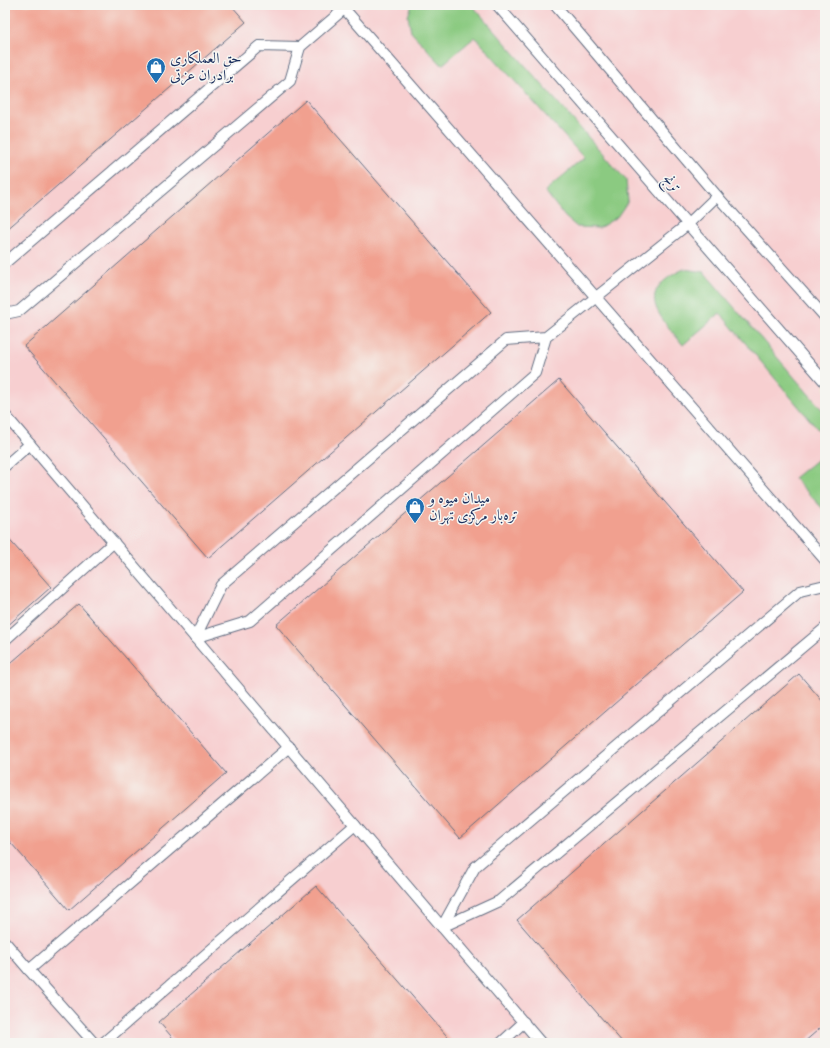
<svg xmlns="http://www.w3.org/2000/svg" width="830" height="1048" font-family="'IM FELL DW Pica',Amiri,serif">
	<rect width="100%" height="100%" fill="#f6f6f2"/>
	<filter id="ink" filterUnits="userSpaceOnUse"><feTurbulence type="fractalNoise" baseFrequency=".025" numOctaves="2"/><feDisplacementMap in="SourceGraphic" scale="8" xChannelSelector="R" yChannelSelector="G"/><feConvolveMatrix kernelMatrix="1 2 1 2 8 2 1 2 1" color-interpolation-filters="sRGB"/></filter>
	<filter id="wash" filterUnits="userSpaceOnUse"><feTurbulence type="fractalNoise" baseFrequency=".012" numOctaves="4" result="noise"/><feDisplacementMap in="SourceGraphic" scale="16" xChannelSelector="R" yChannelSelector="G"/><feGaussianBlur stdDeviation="0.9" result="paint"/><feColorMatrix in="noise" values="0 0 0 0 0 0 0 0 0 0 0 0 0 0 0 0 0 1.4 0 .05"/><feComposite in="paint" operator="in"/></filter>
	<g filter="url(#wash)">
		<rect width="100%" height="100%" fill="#eae4c5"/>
		<rect fill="#f7cfd0" x="5" y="5" width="820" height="1038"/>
		<g fill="#8bca81" stroke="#537c70">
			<polygon points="412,5 472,5 626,180 628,201 617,217 599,228 577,227 565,217 545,191 584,158 475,37 442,65 411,32 408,16"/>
			<path d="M684 269 704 272 825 413V438L720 313 683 345C657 313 634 292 684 269Z"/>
			<polygon points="825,453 825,509 823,509 794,478"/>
		</g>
		<g id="blocks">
			<g fill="#f1a08f">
				<polygon points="5,5 231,5 246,22 5,231"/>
				<polygon points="306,100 491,312 208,558 24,346"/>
				<polygon points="559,380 743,592 460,838 276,625"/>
				<polygon points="5,535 51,587 5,628"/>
				<polygon points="79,604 226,773 69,910 5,836 5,668"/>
				<polygon points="799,674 825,704 825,1024 803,1043 623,1043 517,920"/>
				<polygon points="316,886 453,1043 177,1043 159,1022"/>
			</g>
		</g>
	</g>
	<g filter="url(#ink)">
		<use href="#blocks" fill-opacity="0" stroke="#636e82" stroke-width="1"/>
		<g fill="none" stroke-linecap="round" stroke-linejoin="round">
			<g stroke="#636e82" stroke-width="12">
				<g id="lane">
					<polyline points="341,5 825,560"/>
					<polyline points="497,5 825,382"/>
					<polyline points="555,5 717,196 825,317"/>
					<polyline points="5,263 259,46 300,47"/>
					<polyline points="5,314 19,311 290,81 300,47 344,9"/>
					<polyline points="546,337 506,340 221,585 195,638 250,621 535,373 546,337 688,224 717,196"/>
					<polyline points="5,415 541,1043"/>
					<polyline points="5,466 30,444"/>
					<polyline points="5,640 114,542"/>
					<polyline points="442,927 475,867 800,591 825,585"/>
					<polyline points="442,927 499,901 825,628"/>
					<polyline points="5,942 29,970 289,747"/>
					<polyline points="29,970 94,1043"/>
					<polyline points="103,1043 355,825"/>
					<polyline points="501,1043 524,1022"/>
				</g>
			</g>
			<use href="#lane" stroke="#fff" stroke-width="10"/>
		</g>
	</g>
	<defs>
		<g id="shop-pin" transform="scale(1)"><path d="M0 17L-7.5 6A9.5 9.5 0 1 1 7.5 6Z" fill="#1f6fb2" stroke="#f6f6f2"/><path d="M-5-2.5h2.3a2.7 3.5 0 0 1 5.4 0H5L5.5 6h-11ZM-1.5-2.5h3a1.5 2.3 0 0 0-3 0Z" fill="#fff"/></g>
	</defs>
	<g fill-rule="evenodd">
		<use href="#shop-pin" x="156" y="67"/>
		<use href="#shop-pin" x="415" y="507"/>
	</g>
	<g text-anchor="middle" stroke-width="3" stroke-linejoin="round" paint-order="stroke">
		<g font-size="15" fill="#1b2f5e" stroke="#f6f6f2" text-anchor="start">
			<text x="170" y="63">حق العملکاری<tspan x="170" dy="17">برادران عزتی</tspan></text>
			<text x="429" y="503">میدان میوه و<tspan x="429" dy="17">تره‌بار مرکزی تهران</tspan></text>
		</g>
		<g font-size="15" fill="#1b2f5e" stroke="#f6f6f2">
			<text transform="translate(672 183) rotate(49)" y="5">ترنج</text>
		</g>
	</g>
	<rect width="830" height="1048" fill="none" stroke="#f6f6f2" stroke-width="20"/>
</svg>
